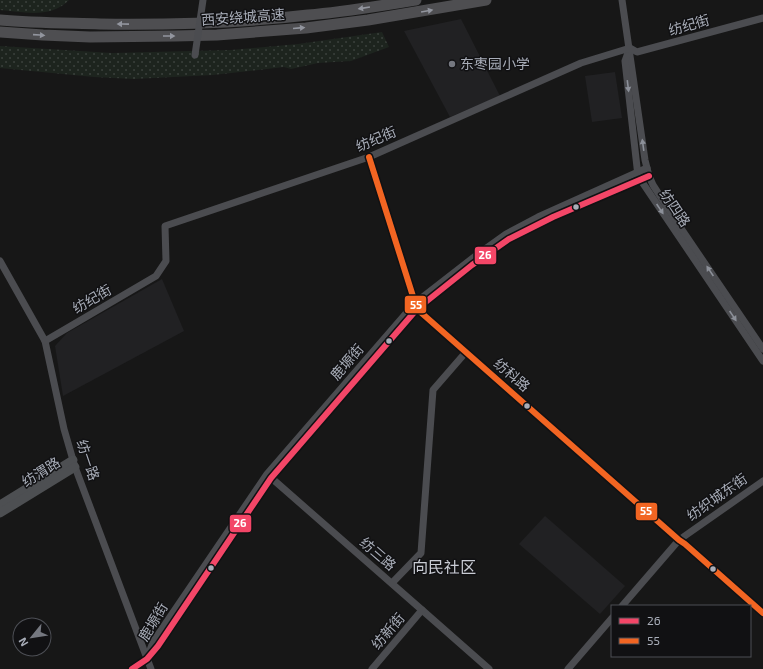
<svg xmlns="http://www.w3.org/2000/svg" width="763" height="669" font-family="'Exo 2','Noto Sans SC',sans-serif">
	<defs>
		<pattern id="grass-dots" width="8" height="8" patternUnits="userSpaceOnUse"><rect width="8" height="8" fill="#1d241e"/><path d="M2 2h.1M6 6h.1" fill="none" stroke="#3b413d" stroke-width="1.8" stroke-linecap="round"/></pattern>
	</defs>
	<rect width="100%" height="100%" fill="#171717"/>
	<g fill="#212123">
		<polygon points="461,19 500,96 450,117 404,31"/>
		<polygon points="615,72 622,118 592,122 585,76"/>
		<polygon points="162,279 184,331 63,396 55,346 67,333"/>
		<polygon points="545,516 625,586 600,614 519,544"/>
	</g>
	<g fill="url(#grass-dots)">
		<path d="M0 0H69C51 19 23 12 0 10Z"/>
		<polygon points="382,32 389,47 351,61 318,63 291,69 284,67 213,75 134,79 94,77 0,68 0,46 112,53 231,50 298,44"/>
	</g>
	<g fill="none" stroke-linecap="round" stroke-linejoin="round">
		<g stroke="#4b4c50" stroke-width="7">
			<polyline points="622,0 645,160 649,176 653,185 678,224 763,349"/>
			<polyline points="629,50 625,61 638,176 763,361"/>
			<polyline points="369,157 417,309 679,540 685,544 763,613"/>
			<polyline points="0,261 45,341 64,429 75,467 151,669"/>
			<polyline points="45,341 156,276 166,261 165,226 369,157 581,63 630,48 637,52 763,18"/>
			<polyline points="268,475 422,610 489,669"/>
			<polyline points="392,583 421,553 433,390 466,352"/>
			<polyline points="622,606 679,540 763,481"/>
			<polyline points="149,653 153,642 267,474 415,303 478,254 506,234 538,217 647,168"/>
			<polyline points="132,669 147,659 158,646 271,478 417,309 472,265 509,239 553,217 649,176"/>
			<polyline points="372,669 422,610"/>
			<polyline points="568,669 612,618"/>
		</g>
		<g stroke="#4d4f52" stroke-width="9">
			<polyline points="0,505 73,460"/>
			<polyline points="0,513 75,467"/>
		</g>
		<g stroke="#4e4e51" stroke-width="11">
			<path d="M0 20C33 23 67 23 100 24 170 25 239 23 308 15 345 12 380 6 416 0"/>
			<polyline points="0,32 43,35 90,37 175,36 217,35 306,28 368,20 486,0"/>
		</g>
		<polyline stroke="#4b4c50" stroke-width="7" points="195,55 203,0"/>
		<g stroke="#111113" stroke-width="9">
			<polyline id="bus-1" points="132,669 147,659 158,646 271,478 417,309 472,265 509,239 553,217 649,176"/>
		</g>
		<g stroke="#111113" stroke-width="9">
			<polyline id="bus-2" points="369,157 417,309 679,540 685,544 763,613"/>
		</g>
		<use href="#bus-1" stroke="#f34667" stroke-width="6"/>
		<use href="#bus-2" stroke="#f26522" stroke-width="6"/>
	</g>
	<defs><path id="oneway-solid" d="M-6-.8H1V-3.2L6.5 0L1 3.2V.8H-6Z"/></defs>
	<g fill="#92959e">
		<use href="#oneway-solid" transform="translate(364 8) rotate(171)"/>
		<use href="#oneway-solid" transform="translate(427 11) rotate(-10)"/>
		<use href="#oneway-solid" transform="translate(123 24) rotate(-179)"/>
		<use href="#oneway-solid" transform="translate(299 28) rotate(-5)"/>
		<use href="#oneway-solid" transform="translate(39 35) rotate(4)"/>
		<use href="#oneway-solid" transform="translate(169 36)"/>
	</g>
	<g fill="#8c9099">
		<use href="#oneway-solid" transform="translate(628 86) rotate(83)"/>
		<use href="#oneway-solid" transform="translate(643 145) rotate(-98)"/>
		<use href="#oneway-solid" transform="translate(660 209) rotate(56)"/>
		<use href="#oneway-solid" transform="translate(710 271) rotate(-124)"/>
		<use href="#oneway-solid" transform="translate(733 316) rotate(56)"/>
	</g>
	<circle fill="#757880" stroke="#111113" stroke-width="1.5" cx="452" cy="64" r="4"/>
	<g fill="#a8adb8" stroke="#111113" stroke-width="1.5">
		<circle cx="576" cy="207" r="3.5"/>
		<circle cx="389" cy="341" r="3.5"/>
		<circle cx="527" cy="406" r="3.5"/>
		<circle cx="211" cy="568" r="3.5"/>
		<circle cx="713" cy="569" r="3.5"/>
	</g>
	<g text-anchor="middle" stroke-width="3" stroke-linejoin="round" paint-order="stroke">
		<g font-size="14" fill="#a8adb8" stroke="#111113">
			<text transform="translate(243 17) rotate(-4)" y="5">西安绕城高速</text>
			<text transform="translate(689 25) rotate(-16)" y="5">纺纪街</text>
			<text transform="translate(376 139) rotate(-23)" y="5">纺纪街</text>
			<text transform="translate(675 208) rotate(56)" y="5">纺四路</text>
			<text transform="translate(92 299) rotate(-30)" y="5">纺纪街</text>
			<text transform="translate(347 362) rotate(-49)" y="5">鹿塬街</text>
			<text transform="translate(512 375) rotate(41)" y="5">纺科路</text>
			<text transform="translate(88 460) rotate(71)" y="5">纺一路</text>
			<text transform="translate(41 472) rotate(-32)" y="5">纺渭路</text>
			<text transform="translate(717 497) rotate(-35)" y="5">纺织城东街</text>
			<text transform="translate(378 554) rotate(41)" y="5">纺三路</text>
			<text transform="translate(153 622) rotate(-59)" y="5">鹿塬街</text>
			<text transform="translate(388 631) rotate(-49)" y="5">纺新街</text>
		</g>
		<g font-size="14" fill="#a8adb8" stroke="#111113" text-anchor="start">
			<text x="460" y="69">东枣园小学</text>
		</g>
		<g font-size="16" fill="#c9ccd4" stroke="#111113">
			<text x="444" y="573">向民社区</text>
		</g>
	</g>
	<g stroke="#111113" stroke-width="1.5">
		<rect x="474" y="246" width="23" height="19" rx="4" fill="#f34667"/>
		<rect x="404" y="295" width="23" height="19" rx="4" fill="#f26522"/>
		<rect x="635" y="502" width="23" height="19" rx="4" fill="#f26522"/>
		<rect x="229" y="514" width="23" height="19" rx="4" fill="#f34667"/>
	</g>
	<g font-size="11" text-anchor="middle" font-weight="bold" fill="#fff">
		<text x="485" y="259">26</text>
		<text x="416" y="309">55</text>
		<text x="646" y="515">55</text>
		<text x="240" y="527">26</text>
	</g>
	<rect x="611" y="605" width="140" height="52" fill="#111113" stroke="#4d4f55"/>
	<rect x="619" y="618" width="20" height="6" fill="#f34667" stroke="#4d4f55"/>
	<text x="647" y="625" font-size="12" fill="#a8adb8">26</text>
	<rect x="619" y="638" width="20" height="6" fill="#f26522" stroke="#4d4f55"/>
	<text x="647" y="645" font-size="12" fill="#a8adb8">55</text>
	<g transform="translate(32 637) rotate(240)"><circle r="19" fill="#111113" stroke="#4d4f55"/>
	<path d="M0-3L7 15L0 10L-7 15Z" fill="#757880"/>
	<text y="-6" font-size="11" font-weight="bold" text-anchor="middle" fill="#a8adb8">N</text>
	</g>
</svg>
